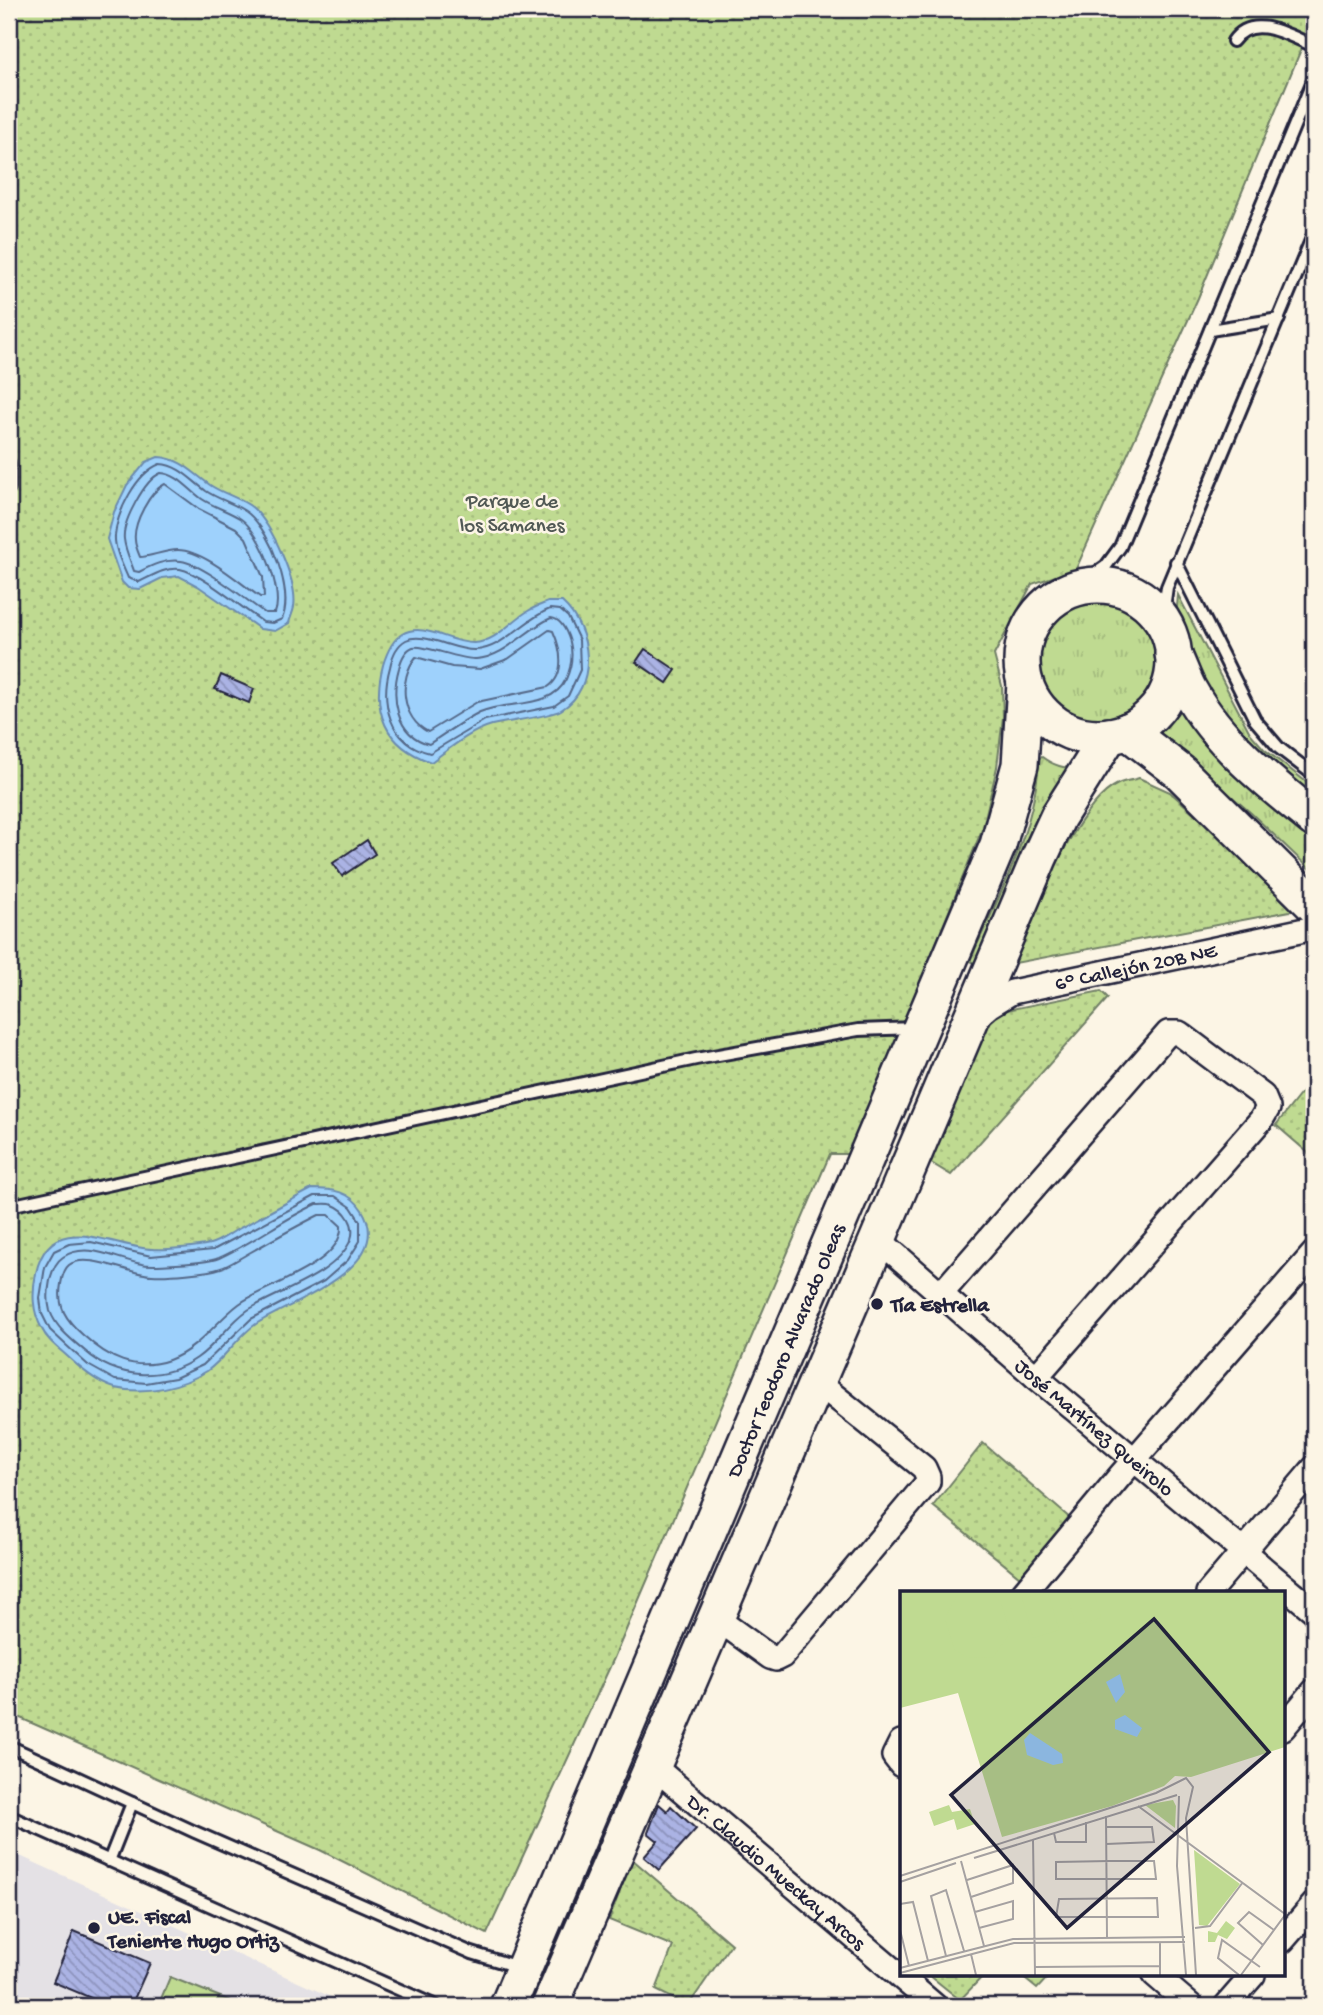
<svg xmlns="http://www.w3.org/2000/svg" width="1323" height="2015" font-family="'Gochi Hand',sans-serif">
	<defs>
		<pattern id="grass-tufts" width="24" height="20" patternUnits="userSpaceOnUse" patternTransform="scale(1.75)"><rect width="24" height="20" fill="#bfda91"/><path d="M3 7l-1-3M5 7V3M7 7l1-3M15 17l-1-3M17 17v-4M19 17l1-3" fill="none" stroke="#a4bb7e"/></pattern>
		<pattern id="park-dots" width="8" height="8" patternUnits="userSpaceOnUse" patternTransform="scale(1.75)"><rect width="8" height="8" fill="#bfda91"/><path d="M2 2h.1M6 6h.1" fill="none" stroke="#a4bb7e" stroke-width="1.8" stroke-linecap="round"/></pattern>
		<pattern id="building-back-hatch" width="6" height="6" patternUnits="userSpaceOnUse" patternTransform="scale(1.75)"><rect width="6" height="6" fill="#abb3e4"/><path d="M-1 5l2 2M0 0l6 6M5-1l2 2" fill="none" stroke="#8b91ba"/></pattern>
	</defs>
	<rect width="100%" height="100%" fill="#fcf5e5"/>
	<filter id="ink" filterUnits="userSpaceOnUse"><feTurbulence type="fractalNoise" baseFrequency=".0143" numOctaves="2"/><feDisplacementMap in="SourceGraphic" scale="14" xChannelSelector="R" yChannelSelector="G"/><feConvolveMatrix kernelMatrix="1 2 1 2 8 2 1 2 1" color-interpolation-filters="sRGB"/></filter>
	<g filter="url(#ink)">
		<polygon fill="#e4e1e5" points="9,1851 351,2006 9,2006"/>
		<g fill="url(#grass-tufts)" stroke="#707e66" stroke-width="2">
			<polygon points="1178,595 1250,733 1264,749 1314,788 1314,801 1257,757 1189,664 1176,619"/>
			<circle cx="1096" cy="662" r="62"/>
			<path d="M1179 707C1212 759 1267 792 1314 829V873L1251 813 1157 732 1175 708Z"/>
			<path d="M1042 757C1054 766 1064 768 1078 769L1018 867 975 963 970 961C998 896 1036 830 1039 758Z"/>
		</g>
		<g fill="url(#park-dots)" stroke="#707e66" stroke-width="2">
			<polygon points="9,9 1314,9 1314,18 1198,298 1076,569 1032,584 994,655 1002,686 1003,717 997,767 983,827 851,1154 830,1154 614,1658 487,1934 320,1850 9,1713"/>
			<path d="M1139 778 1170 792 1287 896 1294 904 1290 911 1010 964C1031 920 1075 804 1118 784 1124 781 1133 780 1139 778Z"/>
			<polygon points="1101,991 1108,998 951,1175 928,1161 987,1026 995,1016 1007,1010"/>
			<polygon points="1314,1077 1314,1158 1276,1125"/>
			<polygon points="983,1443 1071,1519 1020,1577 933,1506"/>
			<polygon points="632,1859 731,1944 688,2006 656,1990 673,1946 609,1920"/>
			<polygon points="929,1975 984,1975 960,2000"/>
			<polygon points="1020,1975 1050,1975 1037,1989"/>
		</g>
		<polygon fill="#bfda91" stroke="#707e66" stroke-width="2" points="170,1977 243,2006 158,2006"/>
		<g fill="#9ed1fc" stroke="#6c8baf" stroke-width="2">
			<path d="M158 457C181 458 193 473 210 485 223 494 241 498 253 508 272 525 298 582 294 607 293 613 290 618 289 623L275 631 260 629 198 586 179 576 162 578 140 589 128 588 122 582 107 539 114 512 127 485 146 462Z"/>
			<path d="M548 602H562C592 629 599 687 561 710 549 717 508 721 492 725 470 731 449 749 431 762 385 746 371 711 383 665 386 655 392 640 402 634 424 621 451 644 474 643 496 642 511 621 528 611 534 607 541 605 548 602Z"/>
			<path d="M312 1189C333 1189 350 1191 362 1210 397 1267 290 1302 256 1324 238 1336 225 1358 207 1371 182 1387 145 1395 115 1388 97 1383 80 1368 67 1356 58 1348 47 1340 42 1329 32 1311 32 1293 36 1273 50 1208 113 1247 152 1249 167 1250 195 1247 210 1244 219 1242 229 1234 238 1229 263 1216 287 1202 312 1189Z"/>
		</g>
		<g fill="none" stroke-linecap="round" stroke-linejoin="round">
			<g stroke="#546888" stroke-width="2">
				<path d="M160 464C179 465 191 480 206 491 219 500 237 504 249 514 271 533 294 592 282 619L273 623 263 622C243 609 201 573 180 569 165 567 152 576 139 582L128 578C123 566 114 549 115 536 117 512 136 473 160 464Z"/>
				<path d="M161 473C178 474 189 490 202 499 214 507 229 511 241 519 260 532 284 591 275 613H265C246 600 203 564 181 561 165 559 152 565 139 572L134 571C131 562 125 550 124 539 122 522 145 479 161 473Z"/>
				<path d="M165 484 199 509 236 528 246 538 263 577 264 597H260C240 583 203 550 178 550 165 550 150 557 140 557 138 552 135 545 135 540 133 523 150 491 165 484Z"/>
				<path d="M550 609 560 610 568 617 579 640 580 670 568 696 554 706 485 720 430 753C389 743 380 703 390 667 392 657 397 645 406 640 423 631 455 651 475 650 503 649 524 619 550 609Z"/>
				<path d="M551 618C562 619 567 632 570 642 573 654 571 668 566 679 552 710 508 700 480 712 462 721 446 733 429 744 395 735 391 696 399 668 401 660 405 650 413 647 423 644 460 660 476 659 505 657 526 629 551 618Z"/>
				<path d="M549 630 553 631C561 649 566 674 548 687L477 702 428 732C401 718 398 679 416 657L452 667 480 669 508 659Z"/>
				<polygon points="315,1196 335,1196 351,1207 360,1221 360,1241 348,1260 324,1281 251,1319 203,1365 175,1378 146,1383 115,1380 88,1365 66,1345 50,1330 42,1314 40,1298 45,1267 54,1251 69,1244 91,1242 151,1256 213,1250"/>
				<path d="M317 1204C322 1204 329 1203 333 1205 346 1210 356 1225 351 1239 337 1275 278 1291 248 1310 229 1323 216 1345 197 1358 162 1382 117 1379 85 1351 72 1340 56 1328 50 1311 46 1296 49 1266 63 1257 91 1238 126 1267 156 1265 173 1264 204 1264 219 1258 253 1243 283 1219 317 1204Z"/>
				<path d="M319 1215H329L341 1226C343 1264 265 1285 239 1304 215 1322 199 1349 169 1360 134 1372 108 1358 83 1335 66 1320 57 1307 61 1284 62 1278 63 1270 69 1265 87 1251 131 1275 152 1275 167 1276 207 1273 221 1268 230 1265 240 1258 249 1253 272 1240 295 1227 319 1215Z"/>
			</g>
		</g>
		<g fill="url(#building-back-hatch)" stroke="#22223b" stroke-width="2">
			<polygon points="645,649 676,670 667,683 636,662"/>
			<polygon points="221,675 254,689 249,703 215,689"/>
			<polygon points="367,840 375,854 342,876 333,863"/>
			<polygon points="659,1804 667,1811 671,1806 696,1829 659,1870 644,1857 658,1841 648,1833"/>
			<polygon points="74,1931 150,1963 131,2006 110,2006 53,1982"/>
		</g>
		<g fill="none" stroke-linecap="round" stroke-linejoin="round">
			<g stroke="#22223b" stroke-width="16">
				<g id="service">
					<path d="M1233 41C1253 12 1289 36 1314 46"/>
					<polyline points="1210,330 1279,319"/>
					<polyline points="9,463 9,488"/>
					<polyline points="1176,562 1255,720 1279,748 1314,775"/>
					<polyline points="1073,589 1106,566 1120,547 1314,78"/>
					<polyline points="1169,635 1165,601 1167,587 1314,233"/>
					<polyline points="9,1206 696,1059 858,1030 915,1028"/>
					<polyline points="9,1746 195,1832 472,1953 518,1967"/>
					<polyline points="9,1816 436,2006"/>
					<polyline points="109,1861 132,1803"/>
				</g>
			</g>
			<g stroke="#22223b" stroke-width="28">
				<g id="minor">
					<path id="s1" d="M974 1019 989 1006 1012 992 1314 928"/>
					<path id="s2" d="M878 1239 1036 1377 1314 1611"/>
					<polyline points="941,1294 1168,1033 1179,1033 1263,1096 1268,1108 1261,1120 1036,1377"/>
					<polyline points="1023,1593 1120,1476 1314,1253"/>
					<polyline points="1208,1593 1314,1468"/>
					<polyline points="716,1618 770,1657 776,1659 782,1656 928,1482 928,1477 924,1468 817,1382"/>
					<polyline points="1283,1728 1314,1691"/>
					<polyline points="901,1742 894,1756 901,1765"/>
					<path id="s3" d="M652 1765 935 2006"/>
					<polyline points="1283,1940 1314,1904"/>
					<polyline points="1155,1975 1191,2006"/>
					<polyline points="1226,2006 1253,1975"/>
				</g>
			</g>
			<g stroke="#22223b" stroke-width="40">
				<g id="primary">
					<circle cx="1098" cy="661" r="76"/>
					<path d="M1173 654C1179 666 1183 679 1189 690 1218 742 1268 782 1314 819"/>
					<polyline points="1127,731 1180,772 1314,905"/>
					<path id="s4" d="M508 2006 998 845 1020 765 1025 683"/>
					<polyline points="550,2006 878,1239 1039,858 1058,817 1109,736"/>
				</g>
			</g>
			<use href="#service" stroke="#fcf5e5" stroke-width="10"/>
			<use href="#minor" stroke="#fcf5e5" stroke-width="23"/>
			<use href="#primary" stroke="#fcf5e5" stroke-width="35"/>
		</g>
	</g>
	<g fill="#22223b" stroke="#fcf5e5" stroke-width="2.5">
		<circle cx="877" cy="1304" r="7"/>
		<circle cx="94" cy="1928" r="7"/>
	</g>
	<g text-anchor="middle" stroke-width="5" stroke-linejoin="round" paint-order="stroke">
		<g font-size="21" fill="#515955" stroke="#fcf5e5">
			<text x="512" y="507">Parque de<tspan x="512" dy="24">los Samanes</tspan></text>
		</g>
		<g font-size="21" fill="#22223b" stroke="#fcf5e5">
			<text dy="7" stroke="none"><textPath href="#s1" startOffset="173">6° Callejón 20B NE</textPath></text>
			<text dy="7" stroke="none"><textPath href="#s4" startOffset="712">Doctor Teodoro Alvarado Oleas</textPath></text>
			<text dy="7" stroke="none"><textPath href="#s2" startOffset="287">José Martínez Queirolo</textPath></text>
			<text dy="7" stroke="none"><textPath href="#s3" startOffset="164">Dr. Claudio Mueckay Arcos</textPath></text>
		</g>
		<g font-size="21" font-weight="bold" fill="#22223b" stroke="#fcf5e5" text-anchor="start">
			<text x="891" y="1311">Tía Estrella</text>
			<text x="108" y="1923">UE. Fiscal<tspan x="108" dy="24">Teniente Hugo Ortiz</tspan></text>
		</g>
	</g>
	<g transform="translate(900 1591)">
		<rect width="385" height="385" fill="#fcf5e5"/>
		<path d="M0 1H385V156L291 186 275 185 264 195 212 215 102 246 58 102 0 117ZM273 209 276 215 275 237 245 214ZM294 259 340 293 307 335 299 334ZM326 330 335 337 327 348 318 344 315 351H308V340L317 342Z" fill="#bfda91"/>
		<path d="M59 1H90L101 11 110 42 93 66 68 67 54 58 45 27ZM148 1 159 39 133 47 122 7ZM166 1H194L201 27 176 34ZM49 214 52 221 70 218 75 233 57 239 54 228 34 235 29 221Z" fill="#bfda91"/>
		<path d="M220 83 225 101 216 112 206 91ZM225 124 242 137 237 146 215 138V129ZM130 142 162 163 163 172 153 174 127 164 124 149Z" fill="#9ed1fc"/>
		<path fill="none" stroke="#a5a1a1" stroke-width="2" d="M279 205 277 275 286 384M238 215 385 323M206 225 207 347M154 242 156 251H186V231M133 248 135 384M206 253 254 251 252 236H206M74 267 277 204M61 270 84 355M210 270H254L256 288H156V271ZM0 285 256 202 286 187 293 196 286 227 296 384M67 289 113 274V292L71 306M0 291 56 272M257 307 258 326H156L159 308ZM0 313 13 311 28 370M75 321 113 310V328L79 337M295 337 310 335 343 291M0 339 9 375M260 351V384M363 354 338 332 349 321 374 339M71 363 76 384M46 365 31 305 46 299 64 360M135 376 260 375M0 377 113 348 285 346M0 382 114 352 285 351M339 384 318 367 322 349 360 376M341 384 385 324"/>
		<path fill="#22223b" fill-opacity="0.15" stroke="#22223b" stroke-width="3.5" d="M254 28 369 161 167 337 51 204Z"/>
		<rect width="385" height="385" fill="none" stroke="#22223b" stroke-width="3.5"/>
	</g>
	<rect width="1323" height="2015" fill="none" stroke="#fcf5e5" stroke-width="35"/>
	<rect x="18" y="18" width="1288" height="1980" fill="none" stroke="#22223b" stroke-width="2.5" filter="url(#ink)"/>
</svg>
